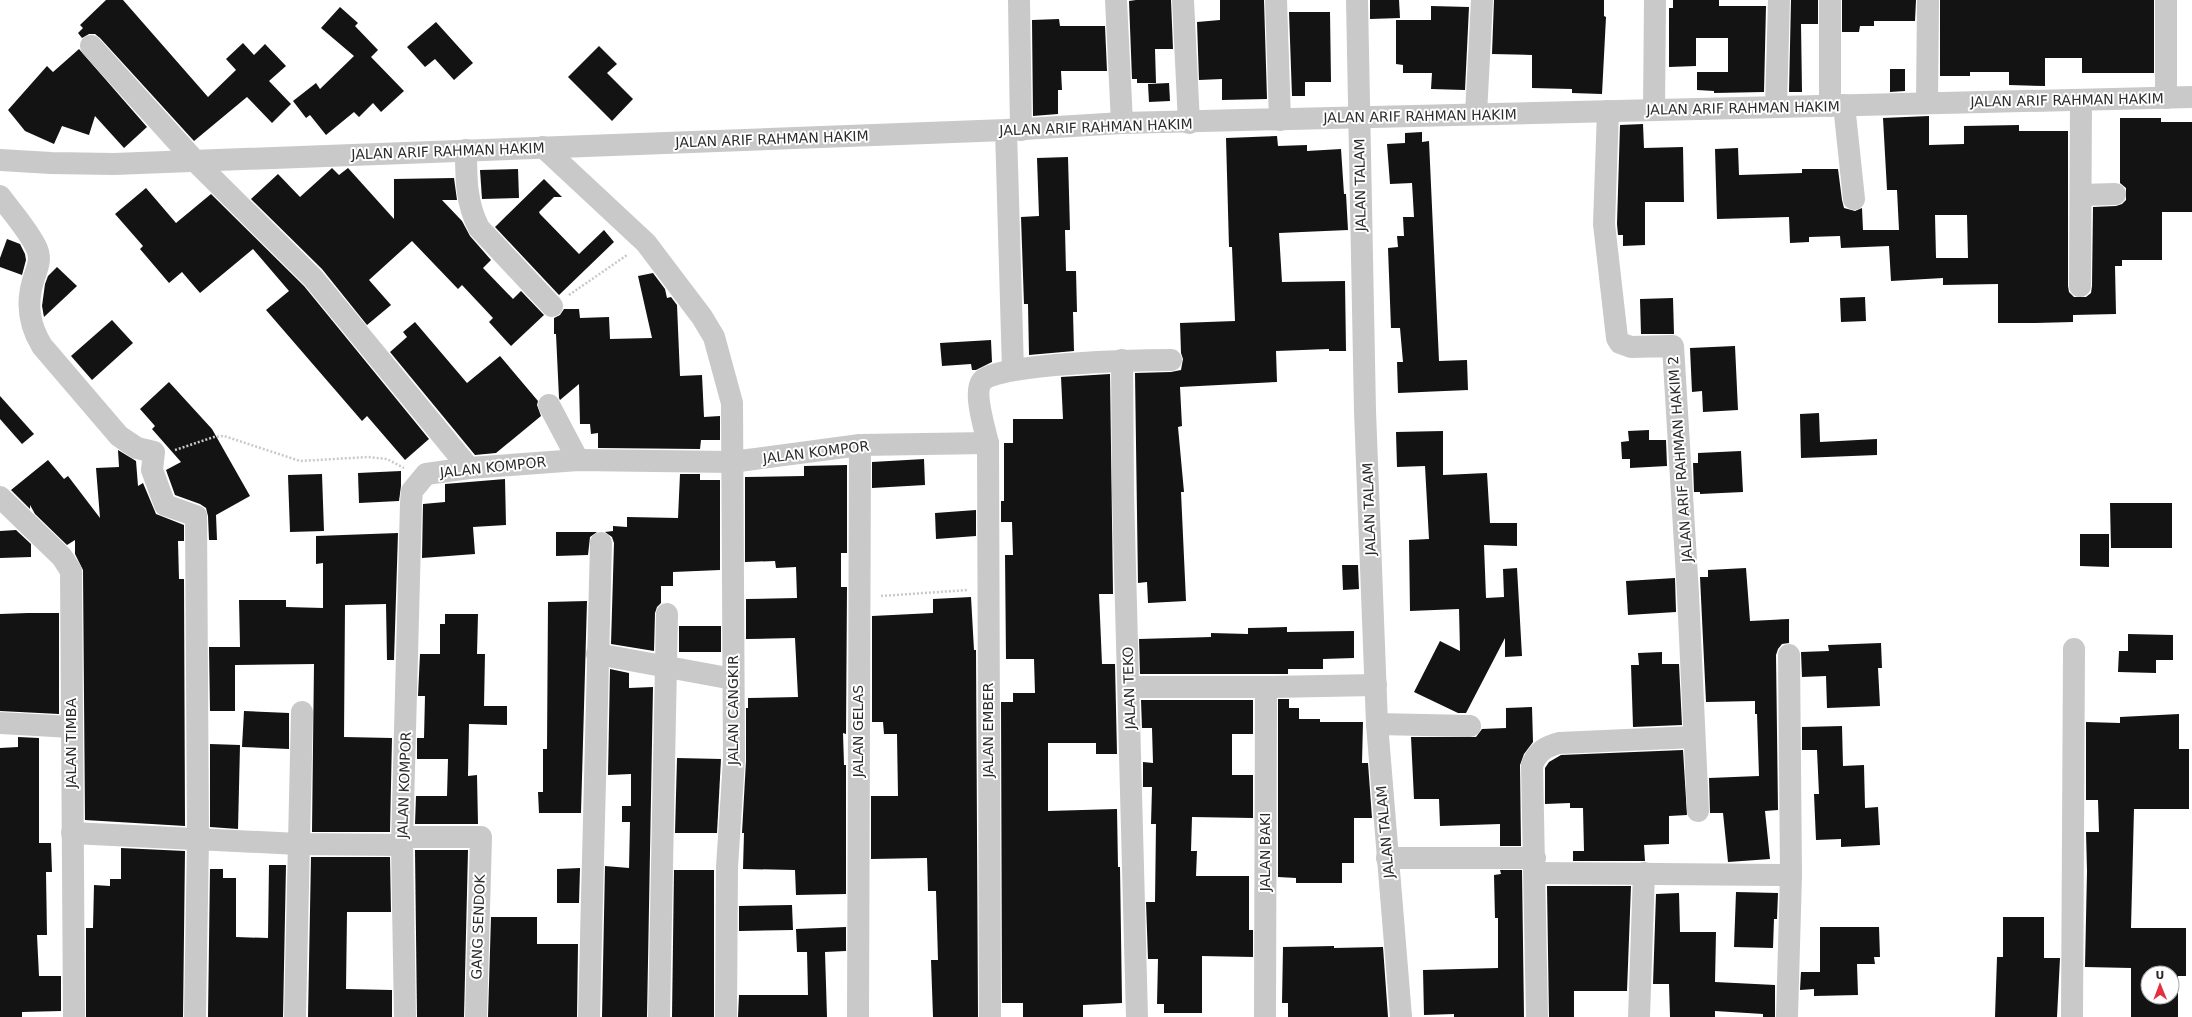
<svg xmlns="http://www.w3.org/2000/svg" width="2192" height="1017" font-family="'DejaVu Sans',sans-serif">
	<rect width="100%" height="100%" fill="#fff"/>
	<g fill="#131313" fill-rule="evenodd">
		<polygon points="106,0 123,0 208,97 236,70 226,59 243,43 254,55 265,44 286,66 269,81 291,104 272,123 247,97 194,141 100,38 95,34 89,34 82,38 78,33 83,28 80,25"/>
		<polygon points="1136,0 1171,0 1173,49 1155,49 1156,83 1137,83 1137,79 1132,79 1129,1"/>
		<polygon points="1220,0 1264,0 1267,99 1222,100 1222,79 1199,80 1197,22 1220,20"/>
		<polygon points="1370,0 1399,0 1400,18 1370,19"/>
		<polygon points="1494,0 1604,0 1604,16 1606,17 1602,94 1572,93 1572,89 1532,88 1532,55 1492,54"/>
		<polygon points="1673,0 1719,0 1719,6 1766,6 1764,92 1714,93 1714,91 1697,90 1697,72 1728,72 1728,38 1696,38 1696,66 1669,67 1669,8 1673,8"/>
		<polygon points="1791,0 1818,0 1818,24 1801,24 1802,92 1789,92"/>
		<polygon points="1842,0 1916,0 1915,21 1874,21 1874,26 1860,26 1859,32 1842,32"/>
		<polygon points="1940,0 2154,0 2154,73 2082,73 2082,58 2045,58 2045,86 2009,85 2009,72 1970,72 1970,76 1940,76"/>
		<polygon points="1431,6 1469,7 1465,90 1431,89 1432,73 1403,73 1403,65 1396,64 1396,20 1431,20"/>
		<polygon points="340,7 358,23 355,26 378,50 371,57 404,91 381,112 373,103 359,117 354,112 326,135 310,115 306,118 293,101 316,83 320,89 354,56 321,28"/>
		<polygon points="1289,12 1330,12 1331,82 1305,82 1305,96 1292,96"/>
		<polygon points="1059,19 1060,26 1105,26 1107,71 1061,71 1062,90 1058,90 1058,114 1033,116 1032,20"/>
		<polygon points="436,22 473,63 454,80 435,59 425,67 407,47"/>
		<polygon points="599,46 617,64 607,73 633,99 612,121 568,77"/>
		<polygon points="79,49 147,127 124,148 95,116 89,135 62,126 54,144 25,131 8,110 47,66 53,72"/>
		<polygon points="1890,69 1905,69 1905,91 1890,92"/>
		<polygon points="1169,83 1170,101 1149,102 1148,84"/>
		<path d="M1929 116V145L1964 144V126L2019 125V131H2068V286L2069 292 2074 297H2086L2091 293 2092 286 2093 207 2116 206 2122 204 2126 200V188L2120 183V118H2161V122H2192V212H2162V260H2122V266H2115L2116 314 2073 315V322L2035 323H1998V284L1943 285V278L1891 281 1889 246 1841 248 1840 236 1809 237V242L1790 243 1789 217 1717 219 1715 149 1738 148 1739 175 1802 173V169H1838L1842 200 1844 208 1855 211 1862 208 1863 230H1899L1897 190H1887L1883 118ZM1935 215H1967L1968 258H1936Z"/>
		<polygon points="1643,124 1644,148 1683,147 1684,202 1645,202 1645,245 1623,246 1623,235 1618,235 1617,224 1620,125"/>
		<polygon points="1422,132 1422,142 1429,141 1439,361 1467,360 1468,390 1398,393 1397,362 1403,362 1400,328 1391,328 1388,248 1398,247 1397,236 1404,236 1403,217 1414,217 1412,183 1390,184 1387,144 1405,143 1405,133"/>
		<polygon points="1277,136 1278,146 1307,145 1307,151 1341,149 1344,194 1346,194 1348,230 1279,233 1282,282 1345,281 1346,351 1329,351 1329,349 1276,351 1277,382 1180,387 1182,426 1178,427 1184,492 1181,492 1186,601 1148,603 1147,582 1138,583 1135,373 1171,372 1181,370 1183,359 1181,353 1180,323 1235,321 1232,247 1229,247 1226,138"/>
		<polygon points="1068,157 1070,230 1065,230 1066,271 1076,271 1077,312 1073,312 1074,351 1029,355 1028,304 1024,304 1021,217 1039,216 1037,158"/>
		<polygon points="332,168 339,175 348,168 394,219 394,179 454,178 457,200 442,200 462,221 470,236 491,260 483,268 513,299 521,291 544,315 511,346 489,322 493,318 462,285 458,289 412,241 369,280 391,305 367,325 322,269 251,199 278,174 300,197"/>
		<polygon points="518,169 519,198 482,199 480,170"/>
		<polygon points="544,179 562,197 554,197 539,212 540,214 579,254 604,230 614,242 559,295 495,227"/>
		<polygon points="146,188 176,223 211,194 304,286 429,439 405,460 367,416 362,421 266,310 289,291 253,249 200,293 182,272 169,283 140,249 143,246 115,214"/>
		<polygon points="7,239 20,244 25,254 26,260 22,275 0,267 0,258"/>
		<polygon points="57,267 77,286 44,317 42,306 45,284 48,276"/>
		<polygon points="653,273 665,289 667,298 671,297 677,305 680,376 702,375 704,417 720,416 720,440 701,440 700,449 598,448 598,433 591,434 590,424 580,424 579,384 560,400 559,398 556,334 554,334 554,318 560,315 564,309 579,309 580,318 609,317 610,339 652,338 638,276"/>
		<polygon points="1865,297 1866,321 1841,322 1840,298"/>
		<polygon points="1673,298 1674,334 1641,334 1640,299"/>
		<polygon points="112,320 133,343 92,380 71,356"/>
		<polygon points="415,322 467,383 500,356 538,401 537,405 541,416 496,453 475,455 390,352 407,337 403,332"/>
		<polygon points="991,340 992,362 976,370 972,370 971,364 942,366 940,343"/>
		<polygon points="1735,346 1738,410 1703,412 1702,391 1692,392 1690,348"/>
		<polygon points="1110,374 1113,594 1099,594 1102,664 1115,664 1117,754 1096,754 1096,743 1048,743 1048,811 1117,809 1118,867 1120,867 1122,1003 1083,1005 1083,1017 1023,1017 1023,1003 1002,1003 1001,702 1013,702 1013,693 1035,693 1034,659 1006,659 1005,555 1013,555 1012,522 1001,522 1001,501 1004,501 1004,443 1013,443 1013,419 1063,419 1061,377"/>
		<polygon points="169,382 212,429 250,496 216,515 217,540 209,540 208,516 206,508 200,504 175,495 166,470 181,462 152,429 155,426 140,409"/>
		<polygon points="0,396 34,434 22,444 0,419"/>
		<polygon points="1819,413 1820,442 1877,439 1877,455 1801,458 1800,414"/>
		<polygon points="1649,430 1649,440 1666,440 1667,466 1630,468 1630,459 1622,459 1621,442 1629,441 1628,431"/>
		<polygon points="1443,431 1443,475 1487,473 1490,523 1517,523 1517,546 1484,545 1486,598 1504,597 1503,569 1517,568 1522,656 1505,657 1505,638 1466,713 1458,713 1414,692 1440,641 1460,651 1459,609 1410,611 1409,540 1429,539 1425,466 1397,467 1396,432"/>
		<polygon points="118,450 136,461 138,486 143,483 156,514 184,525 184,541 178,541 179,579 184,579 185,826 85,820 83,570 75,554 75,540 67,545 35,514 30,505 30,509 11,490 48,460 64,479 68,476 100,518 96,468 119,467"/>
		<polygon points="1741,451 1743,492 1700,494 1700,492 1694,492 1693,463 1698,463 1698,453"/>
		<polygon points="924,459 925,485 872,488 872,462"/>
		<polygon points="847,465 847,553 841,553 841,587 847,587 846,734 843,733 844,765 846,765 846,894 796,895 795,870 743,869 744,833 742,833 746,761 746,708 748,708 748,698 798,697 795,638 746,639 746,599 797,598 796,567 776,568 775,561 745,562 745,477 804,476 804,466"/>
		<polygon points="401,471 401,486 399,501 359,503 358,473"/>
		<polygon points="322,474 324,531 290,532 288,475"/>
		<polygon points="680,474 700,474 700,480 720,480 720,570 673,572 673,586 661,586 661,603 657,607 655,613 654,651 611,644 614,543 612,537 605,532 613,531 613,526 627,527 627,517 678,518"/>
		<polygon points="505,479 506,525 473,527 475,554 422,558 423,504 445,502 445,484"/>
		<polygon points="2110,503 2172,503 2172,548 2111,548"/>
		<polygon points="976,510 976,536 936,539 935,513"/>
		<polygon points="16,530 31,544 31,557 0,558 0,531"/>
		<polygon points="556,532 597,532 590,537 588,555 556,556"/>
		<polygon points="398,533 394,660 387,660 386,604 345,605 344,737 392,738 390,832 312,832 314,664 235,665 235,711 210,711 209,647 240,647 239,600 286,600 286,607 323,608 323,563 316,564 316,536"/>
		<polygon points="2080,534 2109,534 2109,567 2080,566"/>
		<polygon points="1342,565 1358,565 1359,589 1343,590"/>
		<polygon points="1746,568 1750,621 1789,619 1789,643 1782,644 1778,649 1776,655 1778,810 1765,811 1770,859 1728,862 1723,813 1710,813 1709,778 1759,776 1757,714 1755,714 1755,701 1706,702 1700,577 1708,577 1708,570"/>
		<polygon points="1675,578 1676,612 1628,615 1626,581"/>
		<polygon points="971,597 974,650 976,650 978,1017 933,1017 931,960 938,960 936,891 928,891 927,858 871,859 871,796 898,796 897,734 884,734 883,722 872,722 872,616 933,613 933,599"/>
		<polygon points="587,601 581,813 539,813 538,792 543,792 543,749 547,749 548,602"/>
		<polygon points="28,613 59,613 59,714 0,711 0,614"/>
		<polygon points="445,614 478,614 477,654 485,654 484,706 507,706 507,725 469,724 468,776 477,775 478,824 415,824 416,796 447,796 448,759 417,759 417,738 424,738 425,696 418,696 420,654 440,654 440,624 445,624"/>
		<rect x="679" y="626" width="42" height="26"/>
		<polygon points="1287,627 1287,632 1354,631 1354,658 1323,659 1323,669 1288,669 1288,674 1140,674 1139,639 1211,637 1211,633 1248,634 1248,628"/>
		<polygon points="2128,634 2173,635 2173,660 2156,660 2156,673 2118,672 2119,651 2128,651"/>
		<polygon points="1881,643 1882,668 1878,668 1880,706 1827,708 1826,676 1802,677 1801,652 1829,651 1828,645"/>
		<polygon points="1662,652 1662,664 1679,664 1682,725 1633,727 1631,665 1639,665 1638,653"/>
		<polygon points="610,669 629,673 629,688 653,687 647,1017 602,1017 605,866 629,868 630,822 622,822 622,806 631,806 631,774 608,775"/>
		<polygon points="1278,699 1289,699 1289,708 1299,708 1299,719 1320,719 1320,722 1363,722 1362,763 1368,763 1372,818 1354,818 1354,863 1342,863 1342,883 1296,883 1296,878 1278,877"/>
		<polygon points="1141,700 1253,700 1253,734 1232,734 1232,775 1253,775 1253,818 1192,817 1191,851 1197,851 1196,876 1249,876 1249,930 1253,930 1253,957 1202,956 1202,1013 1164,1013 1164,1004 1157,1004 1158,959 1148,959 1146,902 1155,902 1156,824 1151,824 1152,787 1143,787 1143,762 1153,763 1152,728 1142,728"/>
		<polygon points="1532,707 1533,742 1524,754 1520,765 1521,846 1500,846 1500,824 1440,826 1439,799 1414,799 1411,737 1476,737 1482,729 1506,728 1506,708"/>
		<polygon points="244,711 289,713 289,749 242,747"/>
		<path d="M2179 714V749H2189V809H2134L2131 928H2186V976H2178V1017H2131V968L2085 967 2087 871 2086 832H2099L2098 800H2086V722L2120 723V717ZM2148 973H2172V997H2148Z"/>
		<polygon points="1842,726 1843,766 1864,765 1865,808 1878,807 1880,845 1841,847 1841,839 1816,840 1814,794 1819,794 1817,750 1802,750 1802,727"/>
		<polygon points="18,737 39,738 39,843 51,843 52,872 46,872 47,935 37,935 39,976 61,976 61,1011 22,1012 22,1017 0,1017 0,748 18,747"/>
		<polygon points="210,744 240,745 238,829 210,827"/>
		<polygon points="1683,750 1687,815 1669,816 1669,844 1644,845 1645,861 1573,861 1573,851 1584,851 1583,808 1570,808 1570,803 1545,804 1545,768 1549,762 1561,755"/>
		<polygon points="677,758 721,759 717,833 675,833"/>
		<polygon points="121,848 185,851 183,1017 86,1017 86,928 93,928 94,885 110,886 110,879 121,879"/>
		<polygon points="415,850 468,850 464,1017 417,1017"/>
		<polygon points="311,857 390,857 391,912 347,912 346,989 392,990 392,1017 308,1017"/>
		<polygon points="269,865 286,865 283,1017 208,1017 210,869 223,869 223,878 236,878 236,937 268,938"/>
		<polygon points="580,868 579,903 557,903 557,869"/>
		<polygon points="674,870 714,870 714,1017 672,1017"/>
		<polygon points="1500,870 1522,870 1524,1017 1454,1017 1454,1014 1424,1015 1423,970 1498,968 1498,918 1495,918 1494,875 1501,874"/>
		<polygon points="1547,886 1631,886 1627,991 1574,991 1574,1017 1549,1017"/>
		<polygon points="1736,892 1778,893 1777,919 1774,919 1773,948 1734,947"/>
		<polygon points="1679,893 1680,932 1716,932 1715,982 1775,985 1775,1017 1763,1017 1763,1014 1715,1011 1715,1017 1670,1017 1669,984 1653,984 1656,894"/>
		<polygon points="792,905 793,930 739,931 739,906"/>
		<polygon points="491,917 537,917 537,944 578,944 577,1017 488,1017"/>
		<polygon points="2003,917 2044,917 2044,958 2060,958 2057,1017 1995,1017 1997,957 2003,957"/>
		<polygon points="846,927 846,951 825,952 827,1017 738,1017 739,995 808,995 807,952 797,952 796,929"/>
		<polygon points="1820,927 1879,927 1880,957 1874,957 1875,964 1857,964 1858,995 1814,996 1814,989 1800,990 1801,972 1820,972"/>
		<polygon points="1334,946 1334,948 1383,947 1388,1017 1288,1017 1288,1003 1282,1003 1283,947"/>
	</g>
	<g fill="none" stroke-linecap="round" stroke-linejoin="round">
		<g stroke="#c9c9c9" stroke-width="2.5" stroke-dasharray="2 2" stroke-linecap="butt">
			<polyline points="569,295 627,255"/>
			<polyline points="175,450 214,437 224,436 300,461 368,457 387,459 404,468"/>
			<polyline points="881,596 968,590"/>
		</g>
		<g stroke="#c9c9c9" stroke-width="22">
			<polyline points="1019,0 1021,130"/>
			<polyline points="1116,0 1122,123"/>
			<polyline points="1183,0 1189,123"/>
			<polyline points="1276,0 1280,120"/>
			<polyline points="1357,0 1365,411 1377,724 1401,1017"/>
			<polyline points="91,46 195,161 313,278 469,468"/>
			<polyline points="2166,98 2166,0"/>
			<polyline points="1927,103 1928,0"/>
			<polyline points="1844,105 1854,199"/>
			<polyline points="1776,106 1779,0"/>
			<polyline points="1830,106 1830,0"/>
			<polyline points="1654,110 1655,0"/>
			<polyline points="1608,111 1604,224 1617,338 1620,343 1631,347 1673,346 1688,594 1698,811"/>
			<polyline points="1476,114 1482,0"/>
			<polyline points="1006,130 1013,370"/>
			<polyline points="543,147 646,243 702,317 714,337 732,403 734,760 727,867 726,1017"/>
			<path d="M466 150C466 178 466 203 479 228L552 306"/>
			<polyline points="0,160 51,163 114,164 1006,130 1122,123 2192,97"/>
			<polyline points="2081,195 2115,194"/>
			<path d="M0 196C11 211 30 232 37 249 42 261 36 270 33 281 26 305 29 325 42 346L119 436 137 448 154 452 152 470 165 505 196 516 198 839 195 1017"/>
			<polyline points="2080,286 2081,100"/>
			<polyline points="1122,360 1123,493 1137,1017"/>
			<polyline points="549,405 578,460"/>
			<polyline points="0,497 62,557 71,571 74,1017"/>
			<polyline points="597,654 733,679"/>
			<polyline points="1129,687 1266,687 1376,685"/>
			<polyline points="0,723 71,727"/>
			<polyline points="1377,724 1470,726"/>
			<polyline points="72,833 298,844 402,845"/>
			<polyline points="403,837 481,837 476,1017"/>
			<polyline points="1387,858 1535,858"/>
			<polyline points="1536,873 1791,875"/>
			<polyline points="295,1017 302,712"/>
			<polyline points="405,1017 402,845 411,503 412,491 426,474 469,468 578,460 732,462 860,445 988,443"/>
			<polyline points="589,1017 601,543"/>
			<polyline points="659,1017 667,614"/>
			<polyline points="858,1017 860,445"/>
			<path d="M990 1017 988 443C985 430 973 392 982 381 997 363 1143 360 1171 360"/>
			<polyline points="1265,1017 1266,687"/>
			<path d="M1537 1017 1532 765C1538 751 1545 747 1559 743L1694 737"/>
			<polyline points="1639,1017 1644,873"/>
			<polyline points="1787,1017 1791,875 1789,655"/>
			<polyline points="2072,1017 2074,649"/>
		</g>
	</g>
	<g text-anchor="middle" stroke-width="4" stroke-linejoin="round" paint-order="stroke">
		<g font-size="14" fill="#2c2c2c" stroke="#fff">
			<text transform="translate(2067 100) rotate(-1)" y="5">JALAN ARIF RAHMAN HAKIM</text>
			<text transform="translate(1743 108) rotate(-1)" y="5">JALAN ARIF RAHMAN HAKIM</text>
			<text transform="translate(1420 116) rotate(-1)" y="5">JALAN ARIF RAHMAN HAKIM</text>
			<text transform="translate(1096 127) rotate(-2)" y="5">JALAN ARIF RAHMAN HAKIM</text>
			<text transform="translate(772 139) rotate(-2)" y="5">JALAN ARIF RAHMAN HAKIM</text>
			<text transform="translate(448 151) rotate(-2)" y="5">JALAN ARIF RAHMAN HAKIM</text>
			<text transform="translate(1360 185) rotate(-91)" y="5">JALAN TALAM</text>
			<text transform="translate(816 452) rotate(-7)" y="5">JALAN KOMPOR</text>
			<text transform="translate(1680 459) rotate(-94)" y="5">JALAN ARIF RAHMAN HAKIM 2</text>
			<text transform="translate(493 467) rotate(-6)" y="5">JALAN KOMPOR</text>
			<text transform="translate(1369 509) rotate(-92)" y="5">JALAN TALAM</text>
			<text transform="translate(1129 688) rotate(-92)" y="5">JALAN TEKO</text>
			<text transform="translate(733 710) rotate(-90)" y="5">JALAN CANGKIR</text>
			<text transform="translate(988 730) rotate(-90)" y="5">JALAN EMBER</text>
			<text transform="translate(858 731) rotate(-90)" y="5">JALAN GELAS</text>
			<text transform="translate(71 743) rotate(-90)" y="5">JALAN TIMBA</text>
			<text transform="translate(404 785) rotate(-88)" y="5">JALAN KOMPOR</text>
			<text transform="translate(1385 832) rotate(-95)" y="5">JALAN TALAM</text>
			<text transform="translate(1265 852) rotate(-90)" y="5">JALAN BAKI</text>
			<text transform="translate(478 927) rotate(-88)" y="5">GANG SENDOK</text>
		</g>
	</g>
	<g transform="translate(2160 985) rotate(359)"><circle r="19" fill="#ffffff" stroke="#ababab"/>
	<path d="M0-3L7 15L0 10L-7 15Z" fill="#e13141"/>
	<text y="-6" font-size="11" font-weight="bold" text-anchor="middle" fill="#2c2c2c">U</text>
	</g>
</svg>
